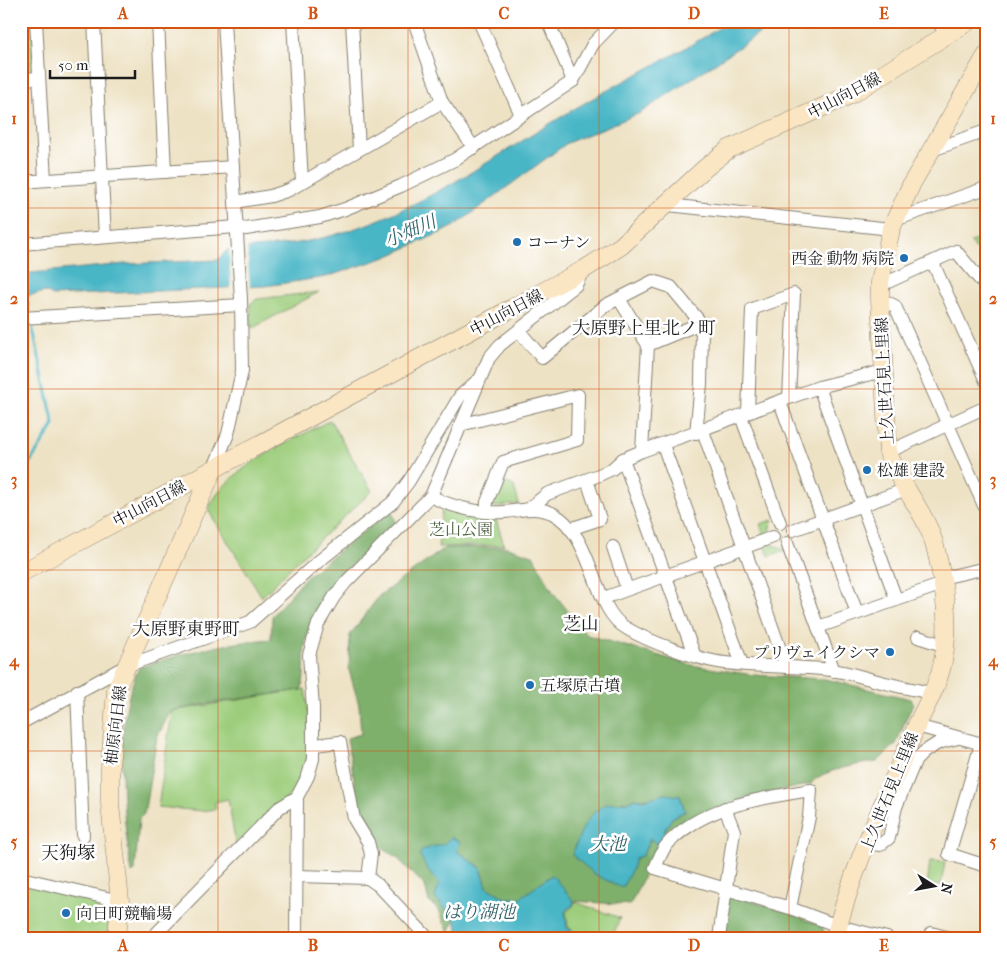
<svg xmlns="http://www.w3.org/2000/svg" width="1007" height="959" font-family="'IM FELL French Canon','Noto Serif JP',serif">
	<rect width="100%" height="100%" fill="#fff"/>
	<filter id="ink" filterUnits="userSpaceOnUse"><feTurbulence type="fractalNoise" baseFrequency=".02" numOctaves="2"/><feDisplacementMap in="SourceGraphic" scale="10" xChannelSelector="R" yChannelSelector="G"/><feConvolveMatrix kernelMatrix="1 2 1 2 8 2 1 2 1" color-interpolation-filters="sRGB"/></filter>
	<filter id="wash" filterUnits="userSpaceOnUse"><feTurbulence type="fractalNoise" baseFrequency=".0096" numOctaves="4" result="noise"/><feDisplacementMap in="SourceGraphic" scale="20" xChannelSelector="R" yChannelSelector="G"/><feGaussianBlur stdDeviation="1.12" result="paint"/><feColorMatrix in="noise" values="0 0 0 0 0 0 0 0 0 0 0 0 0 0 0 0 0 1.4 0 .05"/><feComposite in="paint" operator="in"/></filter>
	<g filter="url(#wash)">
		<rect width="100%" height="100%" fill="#eee2c4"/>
		<g fill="#9dcd7c" stroke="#5c744c">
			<polygon points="21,21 32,21 35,73 21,77"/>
			<polygon points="986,237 986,260 970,242"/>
			<polygon points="319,292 251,329 250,304 257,299"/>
			<path d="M330 420 372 491 299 559 262 597 208 510C226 467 291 442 330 420Z"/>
			<polygon points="501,480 514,486 519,504 495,507 492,501"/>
			<polygon points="442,506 495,516 504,545 438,547"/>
			<polygon points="773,520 768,533 764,536 760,524"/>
			<polygon points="770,544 786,550 769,556 765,546"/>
			<path d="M305 689C311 719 312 756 299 784 293 796 249 833 236 846L228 799 215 802 216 809 202 811 158 807 172 711Z"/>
			<polygon points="930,861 945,862 941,885 927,886"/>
			<polygon points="21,883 110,904 108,938 21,938"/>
			<polygon points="575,902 620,918 612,938 575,938 573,931 568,927 566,912 573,906"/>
		</g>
		<g fill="#7eb06c" stroke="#4d6644">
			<path d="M391 510 396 522C360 556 320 591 306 640 302 657 307 674 301 690L206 704 171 711 157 737 144 814 139 819 135 871 132 873C122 818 113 718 139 668 183 652 225 643 271 639L272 616 306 577Z"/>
			<path d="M507 547 533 555 553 592 587 635 691 665 753 675 825 679 911 699 913 703 896 744 877 762C862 763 817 771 811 784L737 801 668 840 664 832 672 818 685 811 680 796C665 794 647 801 635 798L627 802 622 801 632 869 635 858 642 856 651 839 659 845 630 905 574 901 552 876 520 898H505L487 887 481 868 457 851 460 842 422 850 429 872 439 883 435 898 455 919 449 933 439 910 429 902 425 886 396 857 369 840 361 822 347 738 361 734 359 705 349 670 350 635 380 595 445 548Z"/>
			<polygon points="732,895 787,912 822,926 826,938 722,938 728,898"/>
		</g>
		<g fill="#4ab6c6" stroke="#336971">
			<path d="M730 21H778L640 113 567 143 453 227 386 257 326 277 265 286 53 296 46 292 21 297V274L125 264 218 260 227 250C256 248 285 246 314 240 411 219 491 158 576 108 627 78 681 53 730 21Z"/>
			<path d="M665 794 680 796 685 811 672 818 664 831 668 840 659 845 650 839 642 856 635 858 632 869 622 888 596 875 572 855C579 836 586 814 606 804 615 800 628 806 635 798L643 800Z"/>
			<polygon points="451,837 460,842 457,851 481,868 487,887 505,898 520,898 552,875 574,901 573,905 565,911 567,928 571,930 574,938 459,938 455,919 435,898 439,883 429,872 420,855 422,850 444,844"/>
		</g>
		<polygon fill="#eee2c4" points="247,246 250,289 231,289 229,247"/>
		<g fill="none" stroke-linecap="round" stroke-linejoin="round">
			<g stroke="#4ab6c6" stroke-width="3">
				<polyline points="21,298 28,304 29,314"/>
				<polyline points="21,471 27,467 54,425 31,320"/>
			</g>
		</g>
	</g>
	<g filter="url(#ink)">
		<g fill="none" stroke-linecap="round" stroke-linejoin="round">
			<g stroke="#857f70" stroke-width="14">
				<g id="street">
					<polyline points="36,21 45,180"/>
					<polyline points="94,21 105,237"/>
					<polyline points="158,21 165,172"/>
					<polyline points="293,21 302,182"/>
					<polyline points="352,21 359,149"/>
					<polyline points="414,21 442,102 474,148"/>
					<polyline points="479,21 521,115"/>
					<polyline points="548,21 573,81"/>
					<polyline points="938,21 947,36"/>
					<polyline points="21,79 39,78"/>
					<polyline points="932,150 986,131"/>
					<polyline points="21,182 233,167"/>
					<polyline points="235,202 271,196 289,190 442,102"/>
					<polyline points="668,205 891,229"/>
					<polyline points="895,220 986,188"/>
					<polyline points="21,244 236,227 246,229 320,217 345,209 401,186 454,160 573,81 593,44 615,21"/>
					<polyline points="933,263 986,381"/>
					<polyline points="880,282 888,282 956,251 986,287"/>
					<polyline points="619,299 648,345 642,451"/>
					<polyline points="880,299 895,306 986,510"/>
					<polyline points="21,318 241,305"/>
					<polyline points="519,331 542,358 606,305 653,281 671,287 701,323 702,328 701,384 696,433"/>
					<polyline points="648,345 701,323"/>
					<polyline points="819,387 896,599"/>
					<polyline points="780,402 857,613"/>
					<polyline points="748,412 752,309 794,294 789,398"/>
					<polyline points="741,416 780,523"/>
					<polyline points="460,425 578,395 577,440 503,462 487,502 486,511"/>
					<polyline points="703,431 786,666"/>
					<polyline points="663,445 742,664"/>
					<polyline points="888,452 986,407"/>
					<polyline points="623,459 694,654"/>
					<polyline points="213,470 228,434 242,371 241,299 224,21"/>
					<path d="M431 496C450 507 481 514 504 512 521 511 535 505 552 513 594 534 592 609 626 628 649 642 699 660 725 663 760 667 796 666 831 670 850 672 870 680 890 684 904 688 919 690 934 694"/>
					<polyline points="530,508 547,494 599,475 612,469 623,459 642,451 819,387 883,371"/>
					<polyline points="570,529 600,519 587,480"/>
					<polyline points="793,530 907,489"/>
					<polyline points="787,543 834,671"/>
					<polyline points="613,547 627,589"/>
					<polyline points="942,578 986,568"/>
					<polyline points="604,598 773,537"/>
					<polyline points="818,627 943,584"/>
					<polyline points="918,637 946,646"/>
					<polyline points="77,691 83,836"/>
					<polyline points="21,723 126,666 250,622 319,561 393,502 409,481 460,396 477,381"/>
					<polyline points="917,726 986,745"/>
					<polyline points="981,744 949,854 986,866"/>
					<polyline points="314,745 340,742 354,819 368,842 371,854 368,878 378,885 428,938"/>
					<polyline points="867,843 880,845 889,838 896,807 915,761 924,752 938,743 958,738"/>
					<polyline points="297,876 368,878"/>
					<polyline points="21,878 120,901"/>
					<path d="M790 908 809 817 811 790C762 798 699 806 665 847 661 853 658 861 655 868L790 908 838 926 887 938"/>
					<polyline points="152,938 279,808 297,797"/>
					<polyline points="296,938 297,797 308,776 313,759 313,708 309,655 318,624 334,597 346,582 431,496 489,358 500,345 576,285 583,270"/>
					<polyline points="719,938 734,831 725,808"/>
					<polyline points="929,938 931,933 950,938"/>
				</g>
			</g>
			<g stroke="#857f70" stroke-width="19">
				<g id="secondary">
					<polyline points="21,573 583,270 621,246 704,169 729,149 850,95 969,21"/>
					<polyline points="117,938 120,901 110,804 110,767 116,690 213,470"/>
					<path d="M835 938C852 868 886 798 914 732 927 701 941 684 945 648 949 618 943 579 936 550 928 514 900 487 888 452L880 299V282L891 229 912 183 986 56"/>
				</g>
			</g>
			<use href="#street" stroke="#fff" stroke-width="12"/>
			<use href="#secondary" stroke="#fbe6c4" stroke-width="18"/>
		</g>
	</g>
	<path fill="none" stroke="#d4530e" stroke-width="1" stroke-opacity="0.55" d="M218 21V938M408 21V938M599 21V938M789 21V938M21 208H986M21 389H986M21 570H986M21 751H986"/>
	<g fill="#1f6fb2" stroke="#fff" stroke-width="2">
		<circle cx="517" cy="242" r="5"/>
		<circle cx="904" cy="258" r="5"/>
		<circle cx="867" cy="470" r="5"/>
		<circle cx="890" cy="652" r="5"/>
		<circle cx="530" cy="685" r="5"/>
		<circle cx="66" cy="913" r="5"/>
	</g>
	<g text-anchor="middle" stroke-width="5" stroke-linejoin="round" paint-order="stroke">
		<g font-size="16" fill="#1c1c1c" stroke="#fff">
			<text transform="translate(844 95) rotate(-28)" y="6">中山向日線</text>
			<text transform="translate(506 312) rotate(-28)" y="6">中山向日線</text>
			<text transform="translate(884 381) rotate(-93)" y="6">上久世石見上里線</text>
			<text transform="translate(149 503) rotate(-28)" y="6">中山向日線</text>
			<text transform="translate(115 725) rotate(-83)" y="6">柚原向日線</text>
			<text transform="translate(889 792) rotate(-68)" y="6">上久世石見上里線</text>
		</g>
		<g font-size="16" fill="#1c1c1c" stroke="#fff" text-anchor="start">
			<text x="527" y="248">コーナン</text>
			<text x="894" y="264" text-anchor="end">西金 動物 病院</text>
			<text x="877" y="476">松雄 建設</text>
			<text x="880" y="658" text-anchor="end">プリヴェイクシマ</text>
			<text x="540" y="691">五塚原古墳</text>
			<text x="76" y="919">向日町競輪場</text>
		</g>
		<g font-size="16" fill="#506342" stroke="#fff">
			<text x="461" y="535">芝山公園</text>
		</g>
		<g font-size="18" font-style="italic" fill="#316168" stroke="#fff">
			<text transform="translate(410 231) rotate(-23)" y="6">小畑川</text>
			<text x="608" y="850">大池</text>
			<text x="479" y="918">はり湖池</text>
		</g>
		<g font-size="18" fill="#1c1c1c" stroke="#fff">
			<text x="644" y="334">大原野上里北ノ町</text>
			<text x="581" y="630">芝山</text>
			<text x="186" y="635">大原野東野町</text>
			<text x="68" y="859">天狗塚</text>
		</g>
	</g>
	<rect width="1007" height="959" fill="none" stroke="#fff" stroke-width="55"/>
	<g transform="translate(934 886) rotate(101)" stroke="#ffffff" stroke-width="4" paint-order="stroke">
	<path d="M0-4L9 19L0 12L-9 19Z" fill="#1c1c1c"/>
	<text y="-8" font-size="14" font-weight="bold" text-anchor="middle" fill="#1c1c1c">N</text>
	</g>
	<path d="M50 70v8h85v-8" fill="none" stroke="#1c1c1c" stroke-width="2.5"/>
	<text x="58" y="70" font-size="15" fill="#1c1c1c" stroke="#ffffff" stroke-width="4" paint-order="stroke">50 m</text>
	<rect x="28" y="28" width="952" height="904" fill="none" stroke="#d4530e" stroke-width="2"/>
	<g font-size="16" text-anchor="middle" font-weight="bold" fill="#d4530e">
		<text x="123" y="19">A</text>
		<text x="313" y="19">B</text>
		<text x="504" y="19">C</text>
		<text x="694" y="19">D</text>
		<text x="884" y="19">E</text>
		<text x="14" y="124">1</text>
		<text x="993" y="124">1</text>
		<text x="14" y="304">2</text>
		<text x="993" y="304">2</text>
		<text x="14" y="485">3</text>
		<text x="993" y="485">3</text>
		<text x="14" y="666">4</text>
		<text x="993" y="666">4</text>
		<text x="14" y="847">5</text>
		<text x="993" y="847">5</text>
		<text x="123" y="951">A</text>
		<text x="313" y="951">B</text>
		<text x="504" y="951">C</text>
		<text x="694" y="951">D</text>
		<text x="884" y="951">E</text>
	</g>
</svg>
